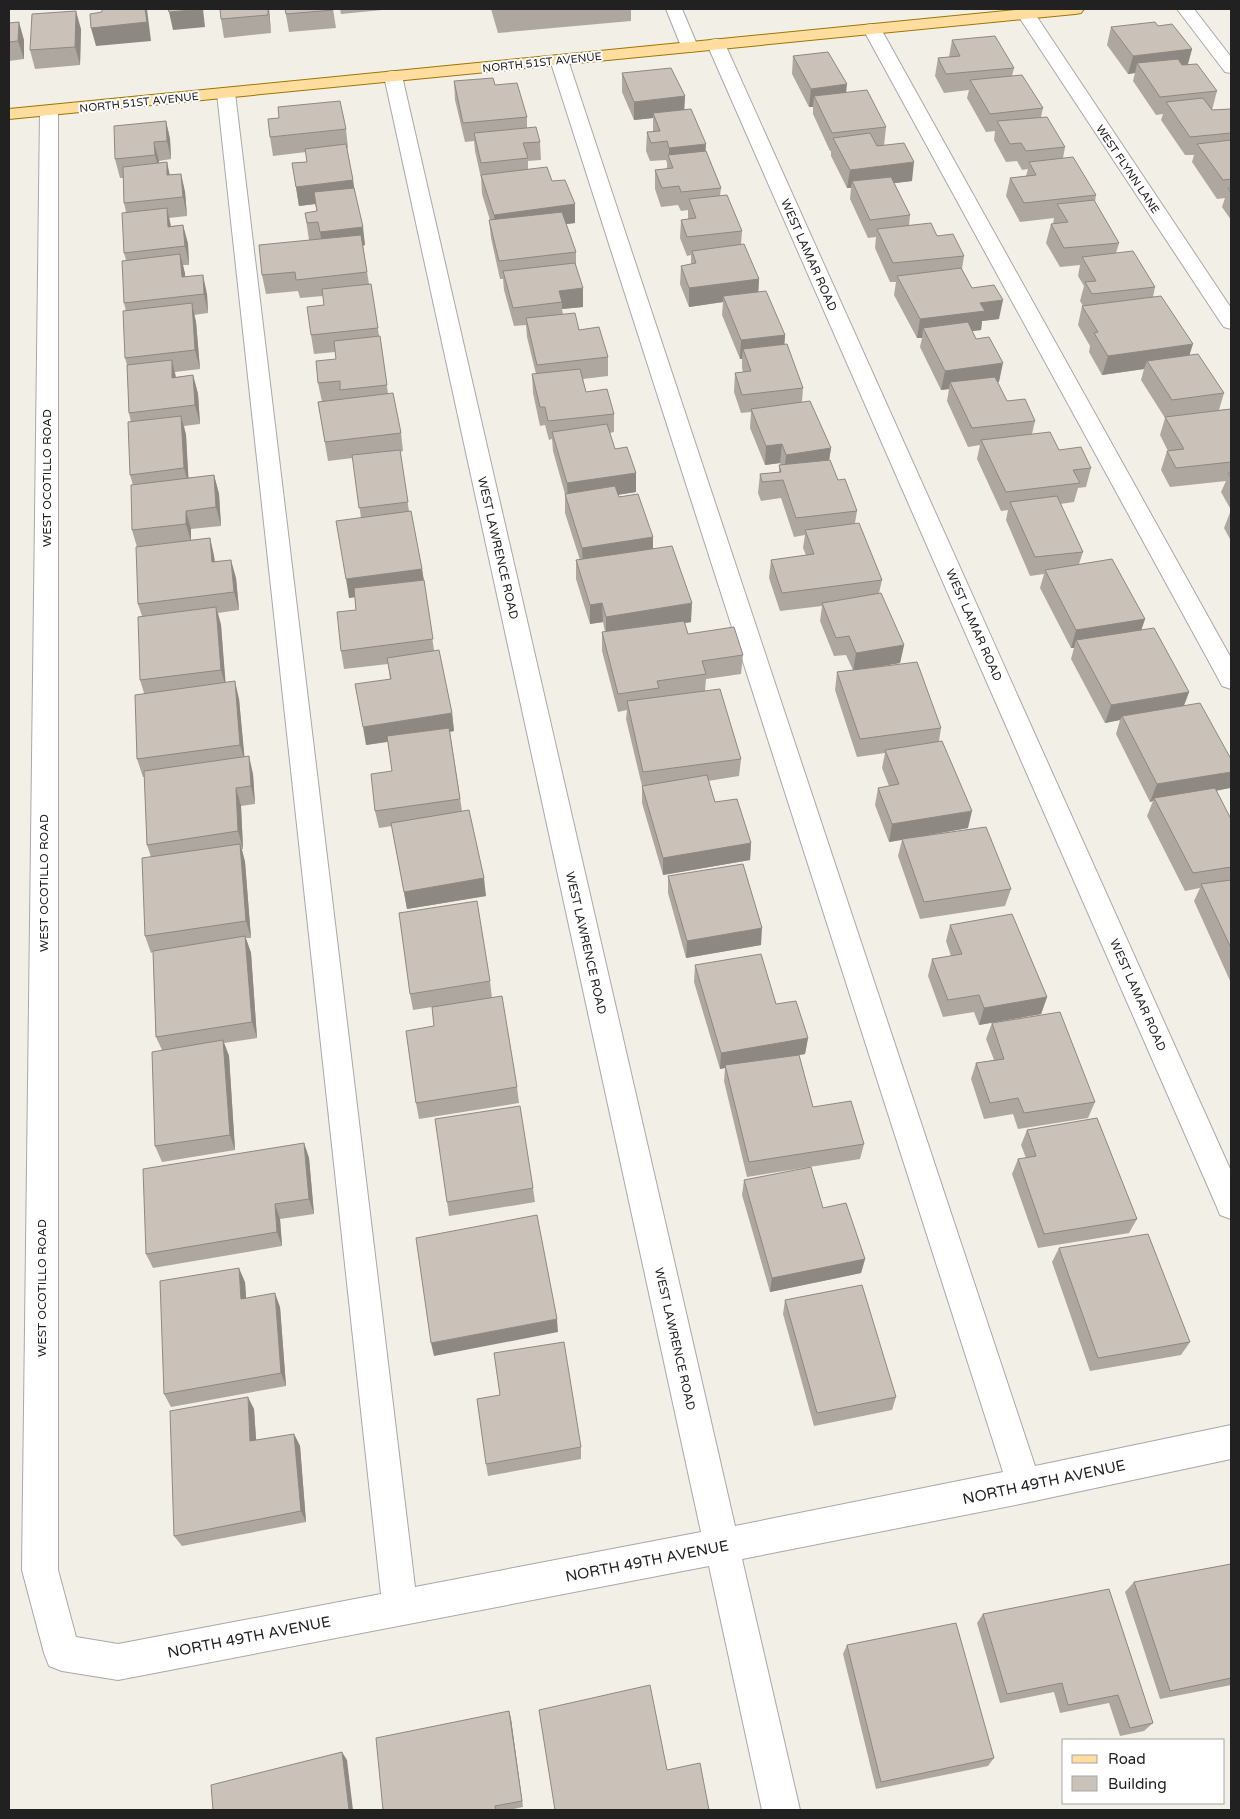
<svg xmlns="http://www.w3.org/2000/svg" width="1240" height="1819" font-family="'Varela Round',sans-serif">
	<rect width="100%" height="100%" fill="#f2efe6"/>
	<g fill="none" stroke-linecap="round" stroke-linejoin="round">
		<g stroke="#a8a8a8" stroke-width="2">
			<g id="minor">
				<polygon points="666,9 682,9 698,47 695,51 689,52 683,51"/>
				<polygon points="1026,9 1032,10 1035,14 1231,308 1231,329 1224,327 1221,323 1017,14 1020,10"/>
				<polygon points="1177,9 1194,9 1231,57 1231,73 1225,72"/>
				<polygon points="872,24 878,25 881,29 1231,658 1231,689 1222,686 1219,680 863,29 866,25"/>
				<polygon points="716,39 722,40 725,44 1231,1171 1231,1219 1220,1215 1216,1205 707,44 710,40"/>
				<polygon points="559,55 565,56 568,60 1035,1466 1231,1425 1231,1459 1025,1503 742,1559 800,1810 762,1810 709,1566 118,1680 62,1671 49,1666 44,1653 22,1570 40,111 43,107 49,106 55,107 58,111 58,1570 76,1637 118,1644 381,1594 217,93 220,89 226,88 232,89 235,93 415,1587 701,1532 384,76 387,72 393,71 399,72 402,76 735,1526 1003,1472 550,60 553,56"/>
			</g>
		</g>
		<g stroke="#9d7600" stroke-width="2">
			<polygon id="major" points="1026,9 1084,9 1081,13 1075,14 9,119 9,109"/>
		</g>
		<use href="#minor" fill="#fff" fill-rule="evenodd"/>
		<use href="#major" fill="#ffdd9e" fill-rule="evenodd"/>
	</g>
	<g fill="#aea79f">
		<polygon points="220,9 269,9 271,33 224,38 221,19"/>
		<polygon points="285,9 333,9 336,28 289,32"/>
		<polygon points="340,9 382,9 382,10 341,14"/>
		<polygon points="491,9 631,9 631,21 498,33"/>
		<polygon points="9,23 24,40 24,59 9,61"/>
		<polygon points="1158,26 1192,49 1188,64 1217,91 1212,110 1231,109 1231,220 1222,207 1225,198 1217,199 1192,162 1194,155 1185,155 1161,120 1163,114 1156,115 1133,81 1135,73 1128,74 1107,45 1111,27"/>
		<polygon points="81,29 80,65 35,69 30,50"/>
		<polygon points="952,40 1014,68 1012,76 1043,108 1041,117 1065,147 1063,158 1096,195 1095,202 1119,243 1116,253 1155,287 1153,297 1190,355 1224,393 1219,410 1231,409 1231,541 1224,528 1231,510 1221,492 1226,481 1170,487 1161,470 1167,451 1168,451 1160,435 1165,418 1141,380 1144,369 1102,375 1089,352 1090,346 1078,325 1082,306 1083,306 1080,301 1084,286 1078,276 1080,265 1060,267 1046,243 1051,224 1053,224 1054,218 1020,222 1006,196 1010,178 1026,176 1028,169 1022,170 1017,161 1006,162 994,140 995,131 986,132 967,98 969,90 944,93 935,76 938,58 949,57"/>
		<polygon points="793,56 846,92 886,127 884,146 912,181 894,183 910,215 909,226 937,236 964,256 962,269 972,288 999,319 982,321 981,330 972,331 999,382 997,382 1007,401 1035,421 1032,434 1091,468 1086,487 1078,488 1074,502 1060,504 1083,552 1079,564 1145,619 1141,630 1189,692 1184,706 1230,788 1216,791 1231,819 1231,983 1194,901 1200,888 1185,891 1147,816 1153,801 1150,802 1116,734 1120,720 1105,723 1071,659 1074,648 1071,648 1040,588 1044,574 1030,576 1006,520 1008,510 1001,511 977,459 980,445 968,447 947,401 949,389 941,390 920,347 922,338 917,338 894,295 896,282 890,282 875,248 876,237 868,238 850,199 851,188 847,188 831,156 831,151 830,151 813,114 813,107 809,107 792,74"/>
		<polygon points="622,73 685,96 684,109 706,151 721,188 720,196 742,231 741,245 759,279 758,292 785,335 784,344 803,388 802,402 831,448 829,460 838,480 857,511 855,523 882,580 879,593 904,645 900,663 869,668 941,728 939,741 968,828 929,835 1011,889 1005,906 920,919 898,856 902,840 889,842 875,805 878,788 889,786 882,768 885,753 857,757 835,690 837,672 853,670 846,655 834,656 820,621 822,606 780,611 769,578 771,560 806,555 803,548 805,535 794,537 781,498 761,501 758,493 760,474 779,472 779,465 781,465 780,463 765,465 750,428 751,412 741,413 734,392 735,373 743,372 742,368 742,359 740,359 722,315 723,302 689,307 680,284 681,266 691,264 691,255 687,256 680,238 681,220 688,219 688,210 681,211 678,205 661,207 655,189 655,170 667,169 667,163 666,160 650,161 646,151 647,132 653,132 653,118 634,120 622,92"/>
		<polygon points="454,81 495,85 527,117 527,128 540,142 541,160 528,161 528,169 552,181 575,223 566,224 576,252 576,265 583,307 562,309 563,314 608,357 608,376 583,379 586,392 614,414 614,432 610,433 615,449 636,473 636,492 618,495 619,497 653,537 653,549 691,622 685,623 688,634 743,655 741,674 706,679 705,691 741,759 739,776 708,781 715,802 751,843 750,860 663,875 642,803 642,786 626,719 627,710 618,712 602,651 602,632 605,632 603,622 590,624 576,579 576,560 580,560 565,513 565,494 553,451 552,439 549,440 545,425 540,426 533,393 532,374 536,374 527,337 526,325 514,326 504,290 503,279 500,279 491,238 489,220 490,220 482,194 481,178 475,151 474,141 465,142 455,100"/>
		<polygon points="166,121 170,139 171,159 159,161 159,163 167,162 169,175 181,174 185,192 187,216 169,218 171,226 183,225 188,244 189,265 183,265 185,277 207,294 208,313 194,315 196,322 200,369 175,372 176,377 193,375 198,394 200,424 184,426 186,435 188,478 214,475 219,494 221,526 191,529 191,540 210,538 214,556 215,561 236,578 239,610 218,613 221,625 225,682 239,699 244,756 253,774 255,804 241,806 243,849 242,849 245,862 251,938 246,938 251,953 257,1038 224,1043 229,1056 235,1150 162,1162 155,1146 162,1050 156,1037 153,952 151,953 145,936 151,857 147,845 145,777 143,777 137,759 144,693 140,680 142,616 138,604 137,547 132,530 133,485 130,475 131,422 129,413 127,365 125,358 126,311 124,303 126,260 124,253 126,212 124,203 123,178 120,178 115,159"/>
		<polygon points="346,129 348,148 347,148 365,245 363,246 369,284 371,284 388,393 401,433 403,451 400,452 409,511 422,569 434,650 452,713 454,731 450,732 462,811 486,896 407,909 392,826 379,828 375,811 392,771 388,742 366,745 390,679 388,664 344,669 341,651 356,610 355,597 349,598 361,518 353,458 328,461 318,402 322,402 318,383 336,359 335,352 314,354 311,335 324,305 323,296 300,298 298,291 266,294 262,275 309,240 305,213 317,212 315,204 299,206 292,163 307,162 306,152 273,156 270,137"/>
		<polygon points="668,876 761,945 686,958 668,893"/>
		<polygon points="950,925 1047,997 1041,1014 979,1025 974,1012 943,1017 928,976 932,959 951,956 946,941"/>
		<polygon points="695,965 776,1004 808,1038 805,1054 799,1055 813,1107 864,1144 860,1159 747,1177 724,1081 725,1068 720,1069 694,982"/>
		<polygon points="490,981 492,998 517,1087 519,1103 419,1119 416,1103 434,1026 432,1007 413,1010 410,994"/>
		<polygon points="992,1023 1095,1102 1088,1118 1018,1129 1013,1114 984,1119 971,1079 976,1063 994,1060 986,1039"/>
		<polygon points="1027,1130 1137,1219 1129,1233 1038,1248 1012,1174 1018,1159 1026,1158 1021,1145"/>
		<polygon points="304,1143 309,1158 314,1214 280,1219 282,1246 153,1268 146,1254"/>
		<polygon points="744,1180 823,1208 865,1259 861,1273 770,1292 742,1195"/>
		<polygon points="533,1188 535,1202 449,1216 447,1202"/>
		<polygon points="1059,1248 1190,1342 1181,1355 1090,1371 1052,1262"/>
		<polygon points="245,1282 246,1298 280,1307 286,1386 171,1407 164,1394"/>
		<polygon points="785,1300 896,1397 892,1410 814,1426 783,1314"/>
		<polygon points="254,1409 256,1440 294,1434 300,1446 306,1522 182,1546 174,1536"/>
		<polygon points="581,1447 581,1459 488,1476 486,1464"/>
		<polygon points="1231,1564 1231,1685 1160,1699 1125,1592 1134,1582"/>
		<polygon points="1109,1589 1153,1723 1144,1731 1120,1736 1109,1703 1060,1713 1054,1692 1000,1703 977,1623 983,1614"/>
		<polygon points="847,1645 994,1758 988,1766 876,1789 843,1654"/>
		<polygon points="509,1711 511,1719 523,1807 509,1810 383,1810"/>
	</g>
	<g fill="#8d8882">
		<polygon points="145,9 147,9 151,41 96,46 91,28"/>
		<polygon points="203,9 205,27 173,30 169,12"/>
		<polygon points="268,9 269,9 271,33"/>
		<polygon points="76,11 81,29 80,65 75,47"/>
		<polygon points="19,22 24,40 24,59 18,41"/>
		<polygon points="1192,49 1187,67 1137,63 1135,73 1128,74 1133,56"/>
		<polygon points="847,84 845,103 814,96 813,107 809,107 811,89"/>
		<polygon points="685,96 684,115 653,113 653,118 634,120 634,102"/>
		<polygon points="166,121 170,139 171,159 167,141"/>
		<polygon points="154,142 159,161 160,174 155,155"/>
		<polygon points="706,144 705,162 669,159 669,148"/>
		<polygon points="167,162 171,181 167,175"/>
		<polygon points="914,162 912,181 855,188 852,181 851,188 847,188 850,170"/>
		<polygon points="181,174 185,192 187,216 183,197"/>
		<polygon points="353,180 355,199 299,206 296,187"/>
		<polygon points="575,204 575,223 495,233 494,215"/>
		<polygon points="167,208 171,227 168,227"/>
		<polygon points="183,225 188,244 189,265 185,246"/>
		<polygon points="363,227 365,245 323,251 320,232"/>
		<polygon points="180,254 185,273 186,296 182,277"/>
		<polygon points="203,275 207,294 208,313 204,294"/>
		<polygon points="759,279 758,298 723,296 723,302 689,307 689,288"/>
		<polygon points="583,288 583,307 562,309 562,302 559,291"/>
		<polygon points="1003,300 999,319 982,321 981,330 927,337 923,328 922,338 917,338 920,319 980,303"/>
		<polygon points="192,303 196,322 200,369 195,350"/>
		<polygon points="785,335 784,353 743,349 742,359 740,359 741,340"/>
		<polygon points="1193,344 1187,363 1147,361 1144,369 1102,375 1108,356"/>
		<polygon points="172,360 176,379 172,378"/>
		<polygon points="1003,363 999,382 953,388 950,382 949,389 941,390 945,371"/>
		<polygon points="193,375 198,394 200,424 195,405"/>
		<polygon points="181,416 186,435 189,487 184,468"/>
		<polygon points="782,444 780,463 765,465 766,446"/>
		<polygon points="831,448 828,467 784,474 786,455"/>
		<polygon points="636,473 636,492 568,502 567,483"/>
		<polygon points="214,475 219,494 221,526 216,507"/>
		<polygon points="186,511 191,529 191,542 186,524"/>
		<polygon points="653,537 653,556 583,567 582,548"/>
		<polygon points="210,538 214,556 216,580 212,562"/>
		<polygon points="231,560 236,578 239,610 234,592"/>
		<polygon points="422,569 425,587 349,598 346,579"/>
		<polygon points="602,603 603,622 590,624 590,605"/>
		<polygon points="692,603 691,622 606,635 606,617"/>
		<polygon points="216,607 221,625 226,688 221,670"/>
		<polygon points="1145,619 1139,637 1076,640 1074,648 1071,648 1076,630"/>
		<polygon points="904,645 900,663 853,671 856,653"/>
		<polygon points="235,681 239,699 245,762 240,745"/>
		<polygon points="1189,692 1182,710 1122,716 1120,720 1105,723 1111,705"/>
		<polygon points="452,713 454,731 366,745 363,727"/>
		<polygon points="249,756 253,774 255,804 251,786"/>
		<polygon points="1231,772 1231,785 1230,788 1156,801 1154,798 1153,801 1150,802 1157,784"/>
		<polygon points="236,788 241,806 243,849 238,831"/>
		<polygon points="972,811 968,828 889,842 892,824"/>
		<polygon points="751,843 750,860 663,875 663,858"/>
		<polygon points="240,844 245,862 251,938 246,921"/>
		<polygon points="484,878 486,896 407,909 404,892"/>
		<polygon points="762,928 761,945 686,958 687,941"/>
		<polygon points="245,936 251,953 257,1038 252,1022"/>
		<polygon points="1047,997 1041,1014 979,1025 984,1008"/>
		<polygon points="808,1038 805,1054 726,1068 725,1065 725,1068 720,1069 721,1053"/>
		<polygon points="223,1040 229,1056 235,1150 230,1135"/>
		<polygon points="304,1143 309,1158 314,1214 309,1199"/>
		<polygon points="275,1204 280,1219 282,1246 277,1232"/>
		<polygon points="865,1259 861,1273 770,1292 772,1278"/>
		<polygon points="239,1268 245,1282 247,1312 241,1299"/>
		<polygon points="275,1293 280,1307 286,1386 281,1373"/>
		<polygon points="557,1319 558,1332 434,1356 431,1343"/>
		<polygon points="248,1397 254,1409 257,1453 250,1441"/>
		<polygon points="294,1434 300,1446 306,1522 301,1511"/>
		<polygon points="509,1711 511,1719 523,1807 522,1801"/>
		<polygon points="342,1752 347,1760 353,1810 349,1810"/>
	</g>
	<g fill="#cac2b9" stroke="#8d8882">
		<polygon points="102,9 145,9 147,22 91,28 90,14 102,12"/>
		<polygon points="168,9 202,9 169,12"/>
		<polygon points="220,9 268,9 268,15 221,19"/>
		<polygon points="285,9 333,9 333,10 286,14"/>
		<polygon points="76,11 75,47 30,50 32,14"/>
		<polygon points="19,22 18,41 9,42 9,23"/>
		<polygon points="1155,22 1158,26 1172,24 1192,49 1133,56 1111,27"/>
		<polygon points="995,36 1014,68 946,74 938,58 960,56 952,40"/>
		<polygon points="828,52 847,84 811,89 793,56"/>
		<polygon points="1178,59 1182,65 1197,64 1217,91 1160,97 1137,63"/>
		<polygon points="671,68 685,96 634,102 622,73"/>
		<polygon points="1022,75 1043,108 990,114 970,80"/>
		<polygon points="493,78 495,85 517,83 527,117 463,123 454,81"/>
		<polygon points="867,90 886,127 832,133 814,96"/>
		<polygon points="1203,98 1212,110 1231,109 1231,133 1190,137 1166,102"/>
		<polygon points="340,101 346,129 270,137 268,119 279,118 278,107"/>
		<polygon points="691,109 706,144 669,148 667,141 651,143 647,132 660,131 653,113"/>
		<polygon points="1047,117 1065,147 1026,151 1021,143 1010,144 997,121"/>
		<polygon points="166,121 167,141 154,142 155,155 115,159 114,126"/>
		<polygon points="536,127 540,142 523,143 528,158 481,163 474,133"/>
		<polygon points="870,133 877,146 904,143 914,162 850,170 833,138"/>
		<polygon points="1231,140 1231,179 1223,180 1197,144"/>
		<polygon points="346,144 353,180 296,187 292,163 307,162 305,149"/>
		<polygon points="706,151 721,188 681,192 679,186 662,188 655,170 673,168 668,155"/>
		<polygon points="1073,157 1096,195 1024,203 1010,178 1036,175 1029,162"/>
		<polygon points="167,162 167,175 181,174 183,197 124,203 123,167"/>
		<polygon points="547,167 552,181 565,180 575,204 494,215 481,175"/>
		<polygon points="891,177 910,215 870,220 852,181"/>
		<polygon points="354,188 363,227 320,232 318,222 307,223 305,213 317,211 314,192"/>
		<polygon points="1228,188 1231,188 1231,193"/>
		<polygon points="727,195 742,231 687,237 681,220 696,218 689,199"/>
		<polygon points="1094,200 1119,243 1064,248 1051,224 1068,222 1057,204"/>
		<polygon points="167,208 168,227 183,225 185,246 124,253 122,213"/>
		<polygon points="562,212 576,252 499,261 489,220"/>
		<polygon points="931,223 937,236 953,234 964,256 893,263 877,229"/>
		<polygon points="361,235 367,272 296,280 295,272 262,275 259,245"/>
		<polygon points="744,244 759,279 689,288 681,266 696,263 692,251"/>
		<polygon points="1133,251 1155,287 1092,294 1085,282 1096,281 1082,257"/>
		<polygon points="180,254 182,277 203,275 204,294 124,303 122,261"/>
		<polygon points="575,263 583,288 559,291 562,302 513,308 503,271"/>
		<polygon points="961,268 972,288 994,285 1003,300 980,303 985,311 920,319 897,276"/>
		<polygon points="371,284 378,328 311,335 307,307 324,305 322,289"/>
		<polygon points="766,291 785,335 741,340 723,296"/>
		<polygon points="1161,296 1193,344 1108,356 1094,333 1098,332 1082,306"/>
		<polygon points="192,303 195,350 125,358 123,311"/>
		<polygon points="575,313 579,330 599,327 608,357 537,365 526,318"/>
		<polygon points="968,322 976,339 989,337 1003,363 945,371 923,328"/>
		<polygon points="380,336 387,385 340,390 340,381 318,383 316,361 336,359 334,341"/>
		<polygon points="787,344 803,388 742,395 735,373 751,371 743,349"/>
		<polygon points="1198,354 1224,393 1172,400 1147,361"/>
		<polygon points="172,360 172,378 193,375 195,405 129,413 127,365"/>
		<polygon points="580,369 586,392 607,389 614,414 548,421 545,407 540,407 532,374"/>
		<polygon points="995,377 1007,401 1025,399 1035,421 972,428 950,382"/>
		<polygon points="393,393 401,433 325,442 318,402"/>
		<polygon points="810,401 831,448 786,455 782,444 766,446 751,409"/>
		<polygon points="1231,409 1231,462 1176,468 1167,451 1184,449 1165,417"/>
		<polygon points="181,416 184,468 130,475 128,422"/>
		<polygon points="607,424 615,449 627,447 636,473 567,483 552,432"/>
		<polygon points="1050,432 1059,450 1081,447 1091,468 1073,470 1080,483 1006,492 981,440"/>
		<polygon points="400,450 408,502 359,508 352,455"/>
		<polygon points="830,460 838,480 845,479 857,511 796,518 783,480 762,482 760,474 781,472 779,465"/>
		<polygon points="1228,473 1231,473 1231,478"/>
		<polygon points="214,475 216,507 186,511 186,524 132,530 131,485"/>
		<polygon points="615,486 619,497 638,494 653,537 582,548 565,494"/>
		<polygon points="1057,496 1083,552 1035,557 1010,502"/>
		<polygon points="411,511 422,569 346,579 336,521"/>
		<polygon points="859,523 882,580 782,593 771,560 814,554 805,530"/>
		<polygon points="210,538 212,562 231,560 234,592 138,604 136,547"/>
		<polygon points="672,546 692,603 606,617 602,603 590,605 576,560"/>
		<polygon points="1112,559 1145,619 1076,630 1045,570"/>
		<polygon points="424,580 433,639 341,651 337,612 356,610 354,588"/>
		<polygon points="881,593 904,645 856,653 849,636 836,638 822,603"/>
		<polygon points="216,607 221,670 140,680 138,617"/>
		<polygon points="684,621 688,634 734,627 743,655 702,661 706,674 657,681 659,688 618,694 602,632"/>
		<polygon points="1154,628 1189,692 1111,705 1076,640"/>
		<polygon points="439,650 452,713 363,727 355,684 391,679 387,658"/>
		<polygon points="917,662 941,728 860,739 837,672"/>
		<polygon points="235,681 240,745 137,759 135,695"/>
		<polygon points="720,689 741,759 643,772 627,701"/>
		<polygon points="1200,703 1231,759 1231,772 1157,784 1122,716"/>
		<polygon points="449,728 460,799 375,811 371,774 392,771 387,736"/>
		<polygon points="942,741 972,811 892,824 878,788 899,784 885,750"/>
		<polygon points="249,756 251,786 236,788 238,831 147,845 144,771"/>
		<polygon points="707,775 715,802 737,799 751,843 663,858 642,786"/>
		<polygon points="1215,788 1231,819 1231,867 1193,873 1154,798"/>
		<polygon points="469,810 484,878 404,892 391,823"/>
		<polygon points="986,827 1011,889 924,902 902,839"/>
		<polygon points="240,844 246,921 145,936 142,858"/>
		<polygon points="743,864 762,928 687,941 668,876"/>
		<polygon points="1231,880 1231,948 1201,884"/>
		<polygon points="477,901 490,981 410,994 399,913"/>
		<polygon points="1012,914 1047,997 984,1008 979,995 948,1000 932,959 962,954 950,925"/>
		<polygon points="245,936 252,1022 156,1037 153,951"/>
		<polygon points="761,954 776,1004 796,1001 808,1038 721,1053 695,965"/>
		<polygon points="502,996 517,1087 416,1103 406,1031 434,1026 432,1007"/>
		<polygon points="1060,1012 1095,1102 1024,1113 1018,1098 990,1103 976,1063 1004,1059 992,1023"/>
		<polygon points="223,1040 230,1135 155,1146 152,1052"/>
		<polygon points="799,1055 813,1107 851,1101 864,1144 749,1162 725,1065"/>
		<polygon points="520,1106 533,1188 447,1202 435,1119"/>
		<polygon points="1097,1118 1137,1219 1044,1234 1018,1159 1036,1156 1027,1130"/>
		<polygon points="304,1143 309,1199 275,1204 277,1232 146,1254 143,1169"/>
		<polygon points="811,1167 823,1208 846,1203 865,1259 772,1278 744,1180"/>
		<polygon points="537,1215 557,1319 431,1343 416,1238"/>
		<polygon points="1148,1234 1190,1342 1098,1358 1059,1248"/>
		<polygon points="239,1268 241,1299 275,1293 281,1373 164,1394 160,1281"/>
		<polygon points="862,1285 896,1397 817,1413 785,1300"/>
		<polygon points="564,1342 581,1447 486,1464 477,1399 500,1395 494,1353"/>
		<polygon points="248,1397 250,1441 294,1434 301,1511 174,1536 170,1411"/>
		<polygon points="1231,1564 1231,1678 1170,1691 1134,1582"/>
		<polygon points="1109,1589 1153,1723 1130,1728 1118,1695 1068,1705 1062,1683 1007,1694 983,1614"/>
		<polygon points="956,1623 994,1758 881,1782 847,1645"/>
		<polygon points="650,1685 667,1770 700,1763 709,1810 555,1810 539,1710"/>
		<polygon points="509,1711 522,1801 495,1806 496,1810 383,1810 376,1738"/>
		<polygon points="342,1752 349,1810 213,1810 211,1785"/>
	</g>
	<g text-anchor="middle" stroke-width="4" stroke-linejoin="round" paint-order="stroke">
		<g font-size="11" fill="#212121" stroke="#fff">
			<text transform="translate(542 62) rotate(-6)" y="4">NORTH 51ST AVENUE</text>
			<text transform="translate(139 102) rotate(-6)" y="4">NORTH 51ST AVENUE</text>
			<text transform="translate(1128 169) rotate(56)" y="4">WEST FLYNN LANE</text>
		</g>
		<g font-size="12" fill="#212121" stroke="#fff">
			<text transform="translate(809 255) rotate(66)" y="4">WEST LAMAR ROAD</text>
			<text transform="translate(47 478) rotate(-90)" y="4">WEST OCOTILLO ROAD</text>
			<text transform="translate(498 548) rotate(77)" y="4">WEST LAWRENCE ROAD</text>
			<text transform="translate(974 625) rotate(66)" y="4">WEST LAMAR ROAD</text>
			<text transform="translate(44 883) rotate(-90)" y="4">WEST OCOTILLO ROAD</text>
			<text transform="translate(586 943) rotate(77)" y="4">WEST LAWRENCE ROAD</text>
			<text transform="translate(1138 995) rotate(66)" y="4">WEST LAMAR ROAD</text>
			<text transform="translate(42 1288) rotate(-90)" y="4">WEST OCOTILLO ROAD</text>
			<text transform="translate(675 1339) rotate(77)" y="4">WEST LAWRENCE ROAD</text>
		</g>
		<g font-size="15" fill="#212121" stroke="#fff">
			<text transform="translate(1044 1482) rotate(-12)" y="5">NORTH 49TH AVENUE</text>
			<text transform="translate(647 1561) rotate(-11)" y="5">NORTH 49TH AVENUE</text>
			<text transform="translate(249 1637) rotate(-11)" y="5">NORTH 49TH AVENUE</text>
		</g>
	</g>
	<rect width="1240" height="1819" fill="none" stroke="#212121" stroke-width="20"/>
	<rect x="1062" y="1739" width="162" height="65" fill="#ffffff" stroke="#a6a6a6"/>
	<rect x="1072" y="1755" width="25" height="8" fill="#ffdd9e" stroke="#a6a6a6"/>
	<text x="1108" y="1764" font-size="15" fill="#212121">Road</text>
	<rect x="1072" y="1776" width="25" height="15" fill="#cac2b9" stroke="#a6a6a6"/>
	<text x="1108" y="1789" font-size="15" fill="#212121">Building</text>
</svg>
